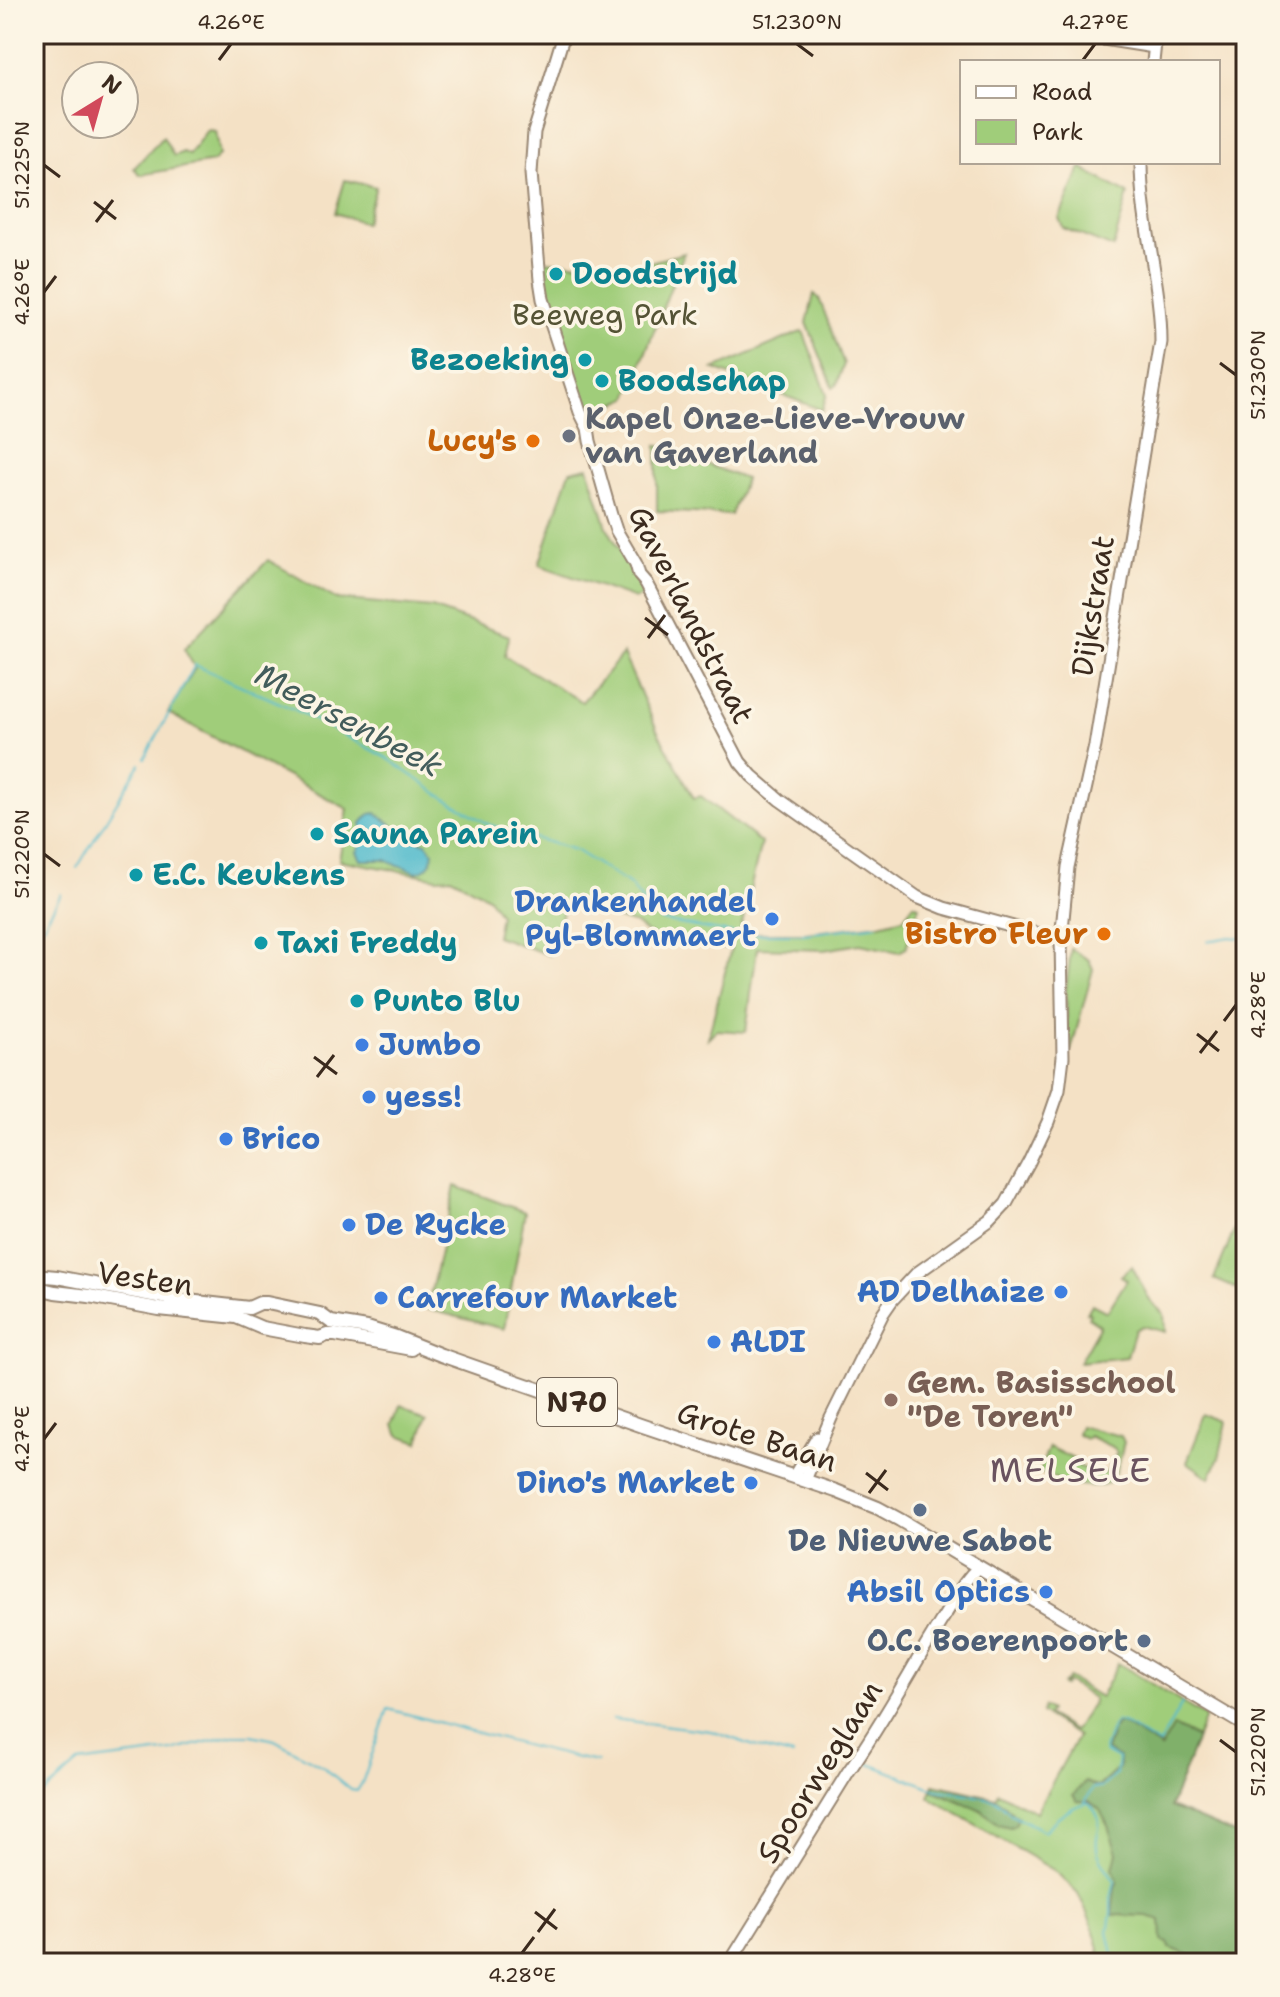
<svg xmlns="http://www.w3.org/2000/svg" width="1280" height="1997" font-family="'Shantell Sans',sans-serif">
	<rect width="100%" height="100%" fill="#fcf5e5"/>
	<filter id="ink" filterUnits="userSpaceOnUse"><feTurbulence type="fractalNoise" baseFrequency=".0125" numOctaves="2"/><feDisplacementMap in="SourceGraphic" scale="16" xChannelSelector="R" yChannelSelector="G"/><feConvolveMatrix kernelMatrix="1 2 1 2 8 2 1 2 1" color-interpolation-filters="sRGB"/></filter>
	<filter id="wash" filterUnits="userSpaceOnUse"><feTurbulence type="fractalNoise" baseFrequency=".006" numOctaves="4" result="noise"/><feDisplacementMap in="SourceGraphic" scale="32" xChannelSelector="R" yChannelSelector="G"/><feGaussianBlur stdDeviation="1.8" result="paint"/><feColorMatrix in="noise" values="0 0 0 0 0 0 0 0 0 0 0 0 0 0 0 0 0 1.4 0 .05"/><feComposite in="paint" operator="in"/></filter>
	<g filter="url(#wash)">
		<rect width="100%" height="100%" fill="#f4e1c5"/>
		<g fill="#a0cd7a" stroke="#6e7c4c" stroke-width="2">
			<polygon points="207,130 215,131 219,155 213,162 140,175 134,168 163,137 174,156 183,152 189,155"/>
			<polygon points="1081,168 1128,194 1113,248 1063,228 1059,218"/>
			<polygon points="345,180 376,187 365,223 335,213"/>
			<polygon points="684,253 628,398 588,416 549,304 544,261 632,267"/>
			<polygon points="814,294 819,298 844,364 836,386 833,387 807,323"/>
			<polygon points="803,331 827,394 822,410 714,369"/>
			<polygon points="657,445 745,479 731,515 657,511"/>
			<polygon points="588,467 607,527 645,595 635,599 539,565 570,471"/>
			<polygon points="268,560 336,599 432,608 509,636 505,656 582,702 623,654 658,732 694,798 701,796 761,843 740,933 806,933 880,924 903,918 914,904 919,906 906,948 899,952 860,944 824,950 757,948 746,1032 716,1030 708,1038 731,949 679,945 660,939 646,932 636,924 566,903 549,955 496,936 500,915 488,897 451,877 438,878 339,860 348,809 168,713 195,668 184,649"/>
			<polygon points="1071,949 1089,960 1093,969 1073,1043 1071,1050 1068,1052 1066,990"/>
			<polygon points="455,1186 525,1212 504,1329 427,1309"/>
			<polygon points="1246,1202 1246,1293 1214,1279"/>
			<polygon points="1132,1266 1150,1301 1164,1314 1165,1332 1142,1326 1135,1330 1127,1357 1079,1362 1100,1325 1088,1317 1090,1314 1087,1313 1092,1304 1107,1312 1127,1280 1121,1276"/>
			<polygon points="401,1405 428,1414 419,1442 399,1435 394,1425"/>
			<polygon points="1206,1414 1227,1422 1219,1458 1210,1478 1187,1462"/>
			<path d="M1080 1426 1121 1436 1124 1442C1121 1453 1119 1471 1112 1479 1098 1495 1054 1480 1039 1471L1049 1447 1075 1460 1077 1465 1084 1469C1092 1466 1098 1475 1106 1473L1117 1453 1114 1448 1089 1436 1086 1439 1077 1434Z"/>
			<path d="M1118 1663 1205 1717 1170 1807 1246 1839V1963H1100L1099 1948 1091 1922 1078 1893 1055 1871 929 1797 932 1789C958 1803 975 1801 998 1824L1017 1817 995 1798 998 1792 1036 1812 1078 1736 1041 1713 1044 1707 1050 1711 1047 1715 1074 1731 1092 1704 1093 1698 1067 1682 1064 1686 1062 1685 1068 1678 1100 1697Z"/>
		</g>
		<g fill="#80b06a" stroke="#5e6d44" stroke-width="2">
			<polygon points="1121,1723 1161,1748 1174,1726 1197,1738 1170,1807 1246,1839 1246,1963 1211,1963 1170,1948 1168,1943 1162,1941 1161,1920 1147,1916 1112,1915 1115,1887 1118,1881 1113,1868 1117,1853 1108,1826 1100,1810 1089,1801 1077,1801 1073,1795 1085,1782 1098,1787 1119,1768 1119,1758 1106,1750 1113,1730 1117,1724"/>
			<polygon points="934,1784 995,1798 1018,1817 1015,1825 1010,1827 998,1824 982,1810 932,1790"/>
		</g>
		<path fill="#4fbacc" stroke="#457275" stroke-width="2" d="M376 813 409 837 426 843 433 852C433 862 427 870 417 872L385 860H361L357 852 363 839 362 823 370 814Z"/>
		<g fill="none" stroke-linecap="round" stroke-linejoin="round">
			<g stroke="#4fbacc" stroke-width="2">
				<polyline points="145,758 195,665 300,712 387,758 443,797 490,825 575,850 630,885 640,898 662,921 737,934 803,934 878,925"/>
				<polyline points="77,868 140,764"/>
				<polyline points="1208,941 1230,937 1246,939"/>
				<polyline points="34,942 61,894"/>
				<polyline points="613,1719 711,1731 763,1749 793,1756"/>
				<path d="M862 1761 937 1790 967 1794 996 1800 1011 1814 1044 1831C1055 1820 1069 1807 1084 1804"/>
				<path d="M34 1798 36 1800 79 1763 172 1751 233 1735H252L275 1740 322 1766 351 1790 357 1791 362 1783 388 1709C458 1727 527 1748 597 1762"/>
				<polyline points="1085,1802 1093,1788 1101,1788 1116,1774 1118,1759 1105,1752 1104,1749 1111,1729 1116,1722 1123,1723 1159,1745 1182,1703"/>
				<path d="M1085 1803H1089C1110 1827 1091 1832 1098 1853 1101 1862 1110 1873 1115 1881L1111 1897V1913L1108 1932 1115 1963"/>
			</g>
		</g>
	</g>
	<g filter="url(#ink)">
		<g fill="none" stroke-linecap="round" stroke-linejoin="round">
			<g stroke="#988672" stroke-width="15">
				<g id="secondary">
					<polyline points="564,34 534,132 531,173 540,280 543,299 580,412 588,428 590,441 611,515 616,530 636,564 639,575 646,583 740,762 752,776 780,800 917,897 944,908 1061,940"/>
					<polyline points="1072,34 1154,47"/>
					<polyline points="1153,62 1156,34"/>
					<polyline points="794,1476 817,1438"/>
					<path d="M805 1480 831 1418 883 1313 892 1300 917 1273 990 1221 1006 1204 1029 1162 1048 1122 1059 1090 1063 1057 1061 940 1068 867 1095 746 1161 342C1161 282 1141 223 1141 162"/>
					<path d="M732 1963 734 1956 848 1772C883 1723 911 1669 943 1618 954 1601 964 1580 979 1567"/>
				</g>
			</g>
			<g stroke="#988672" stroke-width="16">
				<g id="primary">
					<polyline points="34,1275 57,1277 179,1300 249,1308 260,1303 267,1303 320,1314 331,1322 367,1328 396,1337 441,1355 643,1426 836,1491 878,1508 900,1520 1246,1726"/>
					<polyline points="34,1287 55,1292 89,1296 159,1309 236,1317 262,1328 305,1336 320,1338 327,1335 335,1335 411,1349"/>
				</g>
			</g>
			<use href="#secondary" stroke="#fff" stroke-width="11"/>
			<use href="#primary" stroke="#fff" stroke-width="12"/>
		</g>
	</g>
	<path fill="none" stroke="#3b2a1e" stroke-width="3" d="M797 44 813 56M219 60 231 44M1083 60 1095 44M44 165 60 177M94 202 116 219M96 222 113 200M44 292 56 276M1220 363 1236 375M645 618 668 635M648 638 665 615M44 854 60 866M1224 1021 1236 1005M1197 1034 1219 1051M1200 1053 1217 1031M314 1057 337 1074M317 1077 334 1055M44 1439 56 1423M866 1473 888 1490M869 1493 886 1470M1220 1740 1236 1752M535 1912 557 1929M538 1932 555 1909M522 1953 534 1937"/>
	<g fill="#0f9aa8" stroke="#fcf5e5" stroke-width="3">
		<circle cx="556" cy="274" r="8"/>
		<circle cx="585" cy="360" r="8"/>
		<circle cx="602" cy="381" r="8"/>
		<circle cx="317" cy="834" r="8"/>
		<circle cx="136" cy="875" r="8"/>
		<circle cx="261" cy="943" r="8"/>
		<circle cx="357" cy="1001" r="8"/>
	</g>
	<circle fill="#6b7280" stroke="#fcf5e5" stroke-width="3" cx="569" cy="436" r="8"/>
	<g fill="#e8710a" stroke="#fcf5e5" stroke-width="3">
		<circle cx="533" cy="441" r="8"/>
		<circle cx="1104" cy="934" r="8"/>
	</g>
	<g fill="#3f7fe0" stroke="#fcf5e5" stroke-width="3">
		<circle cx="772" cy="919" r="8"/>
		<circle cx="362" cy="1045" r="8"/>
		<circle cx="369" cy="1097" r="8"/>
		<circle cx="226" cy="1139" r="8"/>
		<circle cx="349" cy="1225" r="8"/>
		<circle cx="1061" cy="1292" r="8"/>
		<circle cx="381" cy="1298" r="8"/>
		<circle cx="714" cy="1342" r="8"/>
		<circle cx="751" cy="1483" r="8"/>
		<circle cx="1046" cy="1592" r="8"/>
	</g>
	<circle fill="#8d6e63" stroke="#fcf5e5" stroke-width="3" cx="891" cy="1400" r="8"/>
	<g fill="#5c6f8a" stroke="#fcf5e5" stroke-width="3">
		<circle cx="920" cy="1510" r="8"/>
		<circle cx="1144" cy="1641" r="8"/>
	</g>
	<g text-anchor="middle" stroke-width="7" stroke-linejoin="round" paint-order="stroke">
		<rect fill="#fcf5e5" stroke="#75675a" stroke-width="2" x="537" y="1378" width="80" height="48" rx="6"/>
		<g font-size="28" font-weight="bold" fill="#3b2a1e">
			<text x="577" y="1412">N70</text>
		</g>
		<g font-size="30" font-weight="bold" fill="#0d838f" stroke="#fcf5e5" text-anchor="start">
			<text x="572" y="284">Doodstrijd</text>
			<text x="569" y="370" text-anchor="end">Bezoeking</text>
			<text x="618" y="391">Boodschap</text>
			<text x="333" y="844">Sauna Parein</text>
			<text x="152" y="885">E.C. Keukens</text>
			<text x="277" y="953">Taxi Freddy</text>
			<text x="373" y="1011">Punto Blu</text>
		</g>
		<g font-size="30" fill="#545335" stroke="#fcf5e5">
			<text x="605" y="325">Beeweg Park</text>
		</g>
		<g font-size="30" font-weight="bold" fill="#5b616d" stroke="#fcf5e5" text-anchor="start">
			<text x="585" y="429">Kapel Onze-Lieve-Vrouw<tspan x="585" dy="34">van Gaverland</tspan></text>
		</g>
		<g font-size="30" font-weight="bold" fill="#c56008" stroke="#fcf5e5" text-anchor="end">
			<text x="517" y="451">Lucy's</text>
			<text x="1088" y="944">Bistro Fleur</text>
		</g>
		<g font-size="30" fill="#3b2a1e" stroke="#fcf5e5">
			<text transform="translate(1093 606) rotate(-81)" y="10">Dijkstraat</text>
			<text transform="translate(691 615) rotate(63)" y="10">Gaverlandstraat</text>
			<text transform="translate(145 1279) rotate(8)" y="10">Vesten</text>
			<text transform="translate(757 1437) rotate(18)" y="10">Grote Baan</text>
			<text transform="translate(820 1772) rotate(-58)" y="10">Spoorweglaan</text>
		</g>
		<g font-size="30" font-weight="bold" fill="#366cbe" stroke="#fcf5e5" text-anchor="start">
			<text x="756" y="912" text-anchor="end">Drankenhandel<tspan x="756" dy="34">Pyl-Blommaert</tspan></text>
			<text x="378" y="1055">Jumbo</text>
			<text x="385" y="1107">yess!</text>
			<text x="242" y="1149">Brico</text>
			<text x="365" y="1235">De Rycke</text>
			<text x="1045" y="1302" text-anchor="end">AD Delhaize</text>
			<text x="397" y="1308">Carrefour Market</text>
			<text x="730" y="1352">ALDI</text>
			<text x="735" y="1493" text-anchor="end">Dino's Market</text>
			<text x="1030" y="1602" text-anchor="end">Absil Optics</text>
		</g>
		<g font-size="30" font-weight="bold" fill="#785e54" stroke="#fcf5e5" text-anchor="start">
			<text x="907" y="1393">Gem. Basisschool<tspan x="907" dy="34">"De Toren"</tspan></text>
		</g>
		<g font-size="30" font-weight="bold" fill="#4e5e75" stroke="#fcf5e5">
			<text x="920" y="1551">De Nieuwe Sabot</text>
			<text x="1128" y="1651" text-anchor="end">O.C. Boerenpoort</text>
		</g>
		<g font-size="32" font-style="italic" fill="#425c5b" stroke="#fcf5e5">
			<text transform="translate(349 720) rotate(28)" y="11">Meersenbeek</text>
		</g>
		<g font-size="34" letter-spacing="2" fill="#6a535f" stroke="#fcf5e5">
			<text x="1071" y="1482">MELSELE</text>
		</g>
	</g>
	<rect width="1280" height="1997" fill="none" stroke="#fcf5e5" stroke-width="88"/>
	<rect x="960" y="60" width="260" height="104" fill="#fcf5e5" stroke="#afa495" stroke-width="2"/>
	<rect x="976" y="86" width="40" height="12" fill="#ffffff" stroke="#afa495" stroke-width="2"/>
	<text x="1032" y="100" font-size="24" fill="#3b2a1e">Road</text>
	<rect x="976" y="120" width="40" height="24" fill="#a0cd7a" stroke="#afa495" stroke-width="2"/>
	<text x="1032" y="140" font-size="24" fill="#3b2a1e">Park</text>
	<g transform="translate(100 100) rotate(37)"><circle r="38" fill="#fcf5e5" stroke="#afa495" stroke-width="2"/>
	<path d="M0-6L14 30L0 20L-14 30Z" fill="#d1495b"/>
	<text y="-12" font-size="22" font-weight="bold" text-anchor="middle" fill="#3b2a1e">N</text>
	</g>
	<rect x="44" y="44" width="1192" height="1909" fill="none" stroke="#3b2a1e" stroke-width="3"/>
	<g font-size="20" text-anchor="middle" fill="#3b2a1e">
		<text x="231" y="29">4.26°E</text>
		<text x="797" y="29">51.230°N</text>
		<text x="1095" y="29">4.27°E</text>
		<text transform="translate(22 165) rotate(-90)" y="7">51.225°N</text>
		<text transform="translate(22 292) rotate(-90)" y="7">4.26°E</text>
		<text transform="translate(1258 375) rotate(-90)" y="7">51.230°N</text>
		<text transform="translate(22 854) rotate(-90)" y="7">51.220°N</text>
		<text transform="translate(1258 1005) rotate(-90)" y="7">4.28°E</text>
		<text transform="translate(22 1439) rotate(-90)" y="7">4.27°E</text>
		<text transform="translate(1258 1752) rotate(-90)" y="7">51.220°N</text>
		<text x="522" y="1982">4.28°E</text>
	</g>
</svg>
